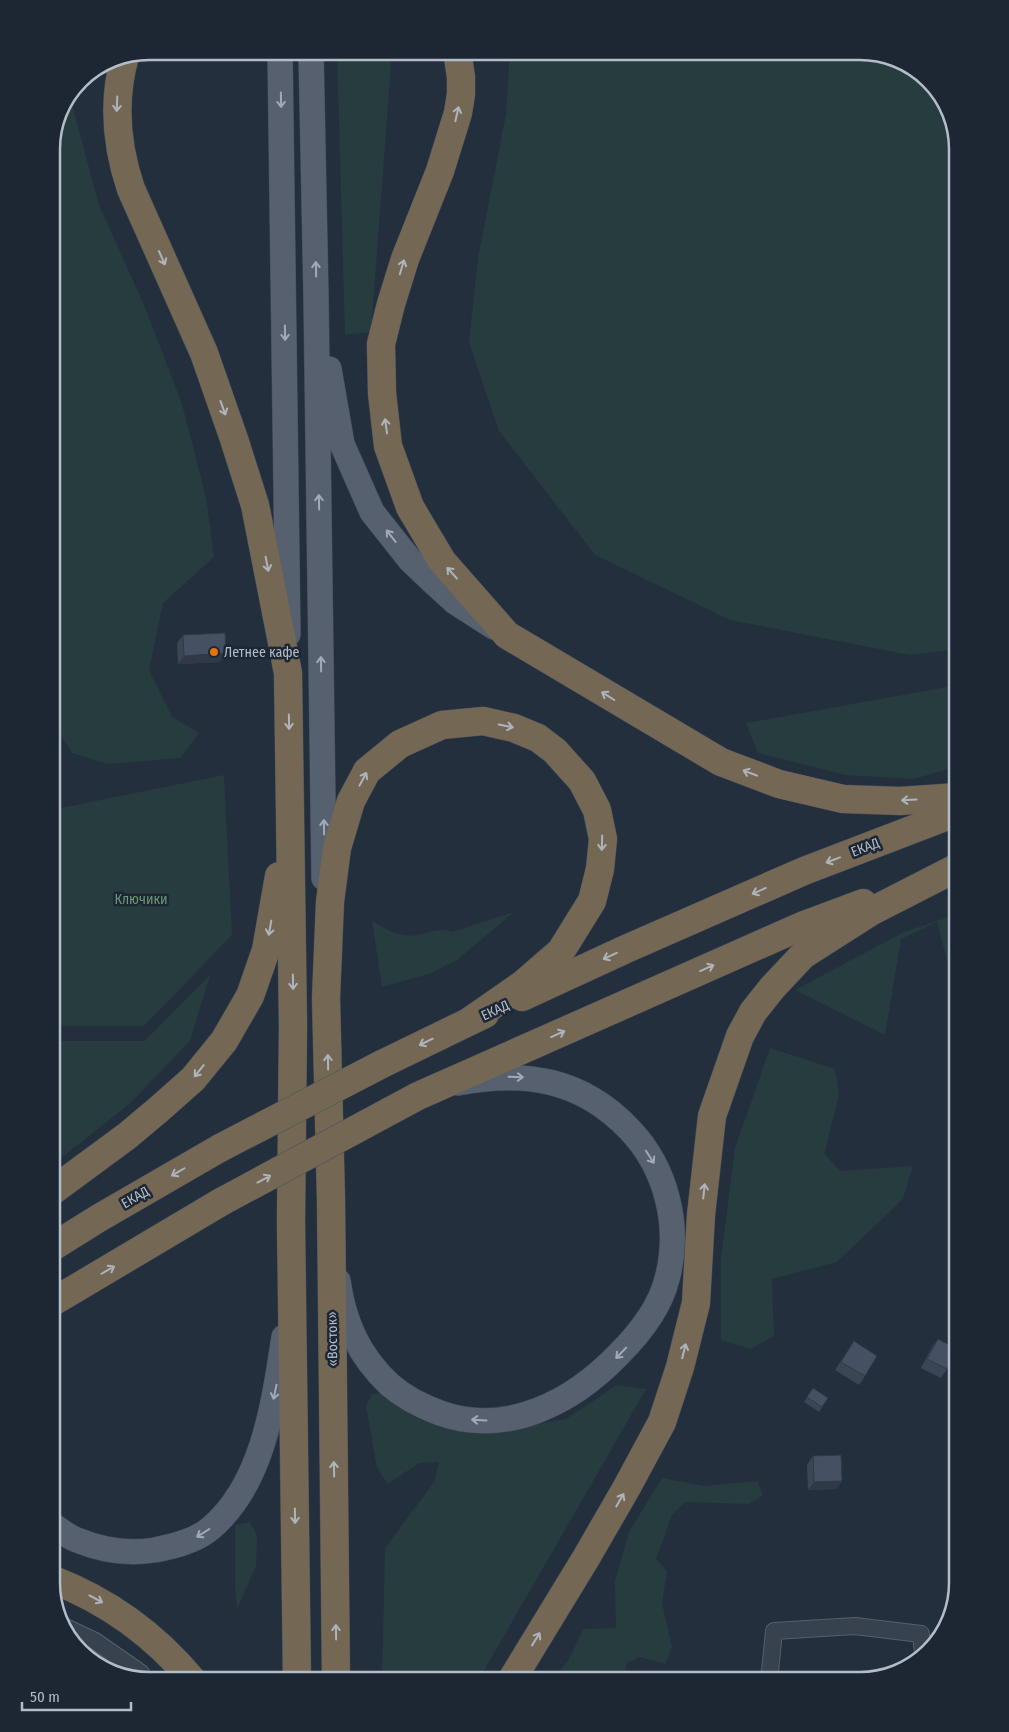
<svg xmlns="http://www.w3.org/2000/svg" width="1009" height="1732" font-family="'Fira Sans Condensed',sans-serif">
	<rect width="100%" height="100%" fill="#242f3e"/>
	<g fill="#263c3f">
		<polygon points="337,51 392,51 371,332 345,335"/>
		<polygon points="510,51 867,51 915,68 948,106 958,149 958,649 910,655 730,620 595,555 499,431 469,342 478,258 506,114"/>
		<polygon points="73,91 72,105 99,205 145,307 182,404 206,497 214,557 163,603 149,670 172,717 199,733 180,758 108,764 72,753 51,720 51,143 59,111"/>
		<polygon points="958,685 958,766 914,779 845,775 758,753 746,723"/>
		<polygon points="224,775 232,935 144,1026 51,1026 51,810"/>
		<path d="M514 912 457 960 429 974 382 987 372 921C386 929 399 938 417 935 431 933 437 927 452 932Z"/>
		<polygon points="958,914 958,1002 937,922 901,939 885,1035 795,990 904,932"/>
		<polygon points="210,975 190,1041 129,1104 51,1166 51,1041 145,1041"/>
		<polygon points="770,1048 835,1069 839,1094 824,1154 841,1171 913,1166 903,1199 837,1262 772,1279 774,1336 750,1349 721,1340 721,1257 735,1148"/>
		<polygon points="617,1385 646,1389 478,1681 382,1681 385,1548 434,1482 439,1462 419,1463 388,1484 377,1468 366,1406 372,1394 388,1392 398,1407 474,1434 566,1419"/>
		<polygon points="662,1478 704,1486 757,1481 763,1495 749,1504 685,1502 672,1515 656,1559 667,1571 662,1603 672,1648 665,1664 640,1657 627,1663 622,1681 552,1681 569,1659 583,1629 616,1628 615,1581 629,1532"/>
		<polygon points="250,1522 257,1536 256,1566 237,1609 235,1586 235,1525"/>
	</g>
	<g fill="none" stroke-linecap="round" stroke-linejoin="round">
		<g stroke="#565f6c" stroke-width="18">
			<g id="street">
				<polyline points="61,1625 95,1641 141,1673 145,1681"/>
				<polyline points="769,1681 774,1631 855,1626 921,1634 923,1653"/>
			</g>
		</g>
		<g stroke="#414a57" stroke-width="26">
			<g id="primary">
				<polyline points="280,51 288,634"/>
				<polyline points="311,51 316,296 324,878"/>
				<polyline points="329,369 342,444 372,512 410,560 431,580 455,602 494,627"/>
				<path d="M338 1281C344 1323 359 1356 390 1385 405 1398 421 1406 440 1413 507 1437 573 1402 619 1354 639 1334 660 1307 667 1279 681 1227 667 1169 630 1130 582 1079 525 1070 458 1083"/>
				<path d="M51 1524C59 1529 68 1537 77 1540 101 1550 129 1554 155 1550 174 1546 196 1541 211 1528 264 1483 274 1401 284 1337"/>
			</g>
		</g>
		<g stroke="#434c59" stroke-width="29">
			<g id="highway">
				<polyline points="457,51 461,77 461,94 458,113 440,171 405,259 391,304 381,344 382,393 388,446 410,507 442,561 507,635 721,762 779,784 843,799 900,801 958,797"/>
				<path d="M125 56C112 102 116 145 131 189L204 353 234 439 255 505 288 673 293 1025 291 1222 297 1681"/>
				<polyline points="522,997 626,949 804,871 958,812"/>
				<polyline points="382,1064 485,1014"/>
				<polyline points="390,1111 418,1096 804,925 863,903"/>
				<polyline points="51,1192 127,1136 158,1110 193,1079 224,1041 250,996 266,950 279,876"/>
				<polyline points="51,1248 99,1218 220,1148"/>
				<polyline points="51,1303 221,1202"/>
				<path d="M51 1579C106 1600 155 1635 193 1681"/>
				<polyline points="336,1681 331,1200 326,998 330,902 337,848 351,801 367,771 400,744 442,725 483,721 514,728 538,738 555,751 582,781 597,810 603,839 600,869 592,901 561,951 523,984 470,1021"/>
				<polyline points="511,1681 586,1558 627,1487 662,1422 680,1367 696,1303 701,1215 712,1116 740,1036 753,1012 772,988 803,955 872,911 958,867"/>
			</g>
		</g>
		<use href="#street" stroke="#38414e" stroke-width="16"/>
		<use href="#primary" stroke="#56606e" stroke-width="25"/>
		<use href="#highway" stroke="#746855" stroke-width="28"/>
		<g stroke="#434c59" stroke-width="29" stroke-linecap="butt">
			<g id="highway-bridge">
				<polyline points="220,1148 382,1064"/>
				<polyline points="221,1202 390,1111"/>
			</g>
		</g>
		<use href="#highway-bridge" stroke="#746855" stroke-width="28"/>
	</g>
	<g fill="#3b4654">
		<polygon points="183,635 220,662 178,664 177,643"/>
		<polygon points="938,1339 947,1369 941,1378 921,1368 932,1347"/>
		<polygon points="854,1341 865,1376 859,1385 835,1370"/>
		<polygon points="813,1388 828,1398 819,1412 804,1402"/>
		<polygon points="813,1456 842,1481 836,1489 808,1490 807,1465"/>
	</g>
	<g fill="#303945">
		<polygon points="226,653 220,662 178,664 184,656"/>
		<polygon points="842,1481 836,1489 808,1490 814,1482"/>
	</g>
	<g fill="#455162" stroke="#303945">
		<polygon points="225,633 226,653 184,656 183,635"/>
		<polygon points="938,1339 957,1349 947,1369 927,1359"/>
		<polygon points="854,1341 877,1356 865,1376 841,1362"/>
		<polygon points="813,1388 828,1398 822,1407 807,1397"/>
		<polygon points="841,1455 842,1481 814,1482 813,1456"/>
	</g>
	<defs><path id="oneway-shaft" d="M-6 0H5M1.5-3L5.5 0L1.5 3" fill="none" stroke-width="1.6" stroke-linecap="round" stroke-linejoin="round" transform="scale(1.25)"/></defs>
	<g stroke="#a1aab7">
		<use href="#oneway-shaft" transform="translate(281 100) rotate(89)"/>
		<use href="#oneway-shaft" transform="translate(316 269) rotate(-91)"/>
		<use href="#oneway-shaft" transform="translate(285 333) rotate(89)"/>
		<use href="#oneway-shaft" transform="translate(319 502) rotate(-91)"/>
		<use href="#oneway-shaft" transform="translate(391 536) rotate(-128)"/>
		<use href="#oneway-shaft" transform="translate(321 664) rotate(-91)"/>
		<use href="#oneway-shaft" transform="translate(324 827) rotate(-91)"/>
		<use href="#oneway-shaft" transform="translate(516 1077) rotate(2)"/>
		<use href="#oneway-shaft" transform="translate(650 1157) rotate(57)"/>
		<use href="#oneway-shaft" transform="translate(621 1353) rotate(134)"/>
		<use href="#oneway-shaft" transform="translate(275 1392) rotate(102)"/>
		<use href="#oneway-shaft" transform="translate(479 1420) rotate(-177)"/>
		<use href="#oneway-shaft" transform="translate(203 1533) rotate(148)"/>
	</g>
	<g stroke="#aeb4bd">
		<use href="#oneway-shaft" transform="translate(117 104) rotate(92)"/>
		<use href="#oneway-shaft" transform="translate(457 114) rotate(-77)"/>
		<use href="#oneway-shaft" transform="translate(162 258) rotate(66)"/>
		<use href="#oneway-shaft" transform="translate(402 267) rotate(-73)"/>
		<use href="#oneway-shaft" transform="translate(223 408) rotate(70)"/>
		<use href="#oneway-shaft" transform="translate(386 426) rotate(-98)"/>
		<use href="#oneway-shaft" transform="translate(267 564) rotate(79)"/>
		<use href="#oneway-shaft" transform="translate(452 573) rotate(-132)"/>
		<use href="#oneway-shaft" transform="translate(608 696) rotate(-148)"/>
		<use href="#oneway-shaft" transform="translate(289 722) rotate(89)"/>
		<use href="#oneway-shaft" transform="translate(506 726) rotate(11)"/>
		<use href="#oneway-shaft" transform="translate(750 773) rotate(-159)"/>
		<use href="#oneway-shaft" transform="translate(363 779) rotate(-62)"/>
		<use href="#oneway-shaft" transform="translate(909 800) rotate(177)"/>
		<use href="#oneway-shaft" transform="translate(602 843) rotate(91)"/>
		<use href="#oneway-shaft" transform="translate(833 860) rotate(159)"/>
		<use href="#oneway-shaft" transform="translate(759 891) rotate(156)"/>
		<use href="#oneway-shaft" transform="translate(270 928) rotate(100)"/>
		<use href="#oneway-shaft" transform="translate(610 956) rotate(155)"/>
		<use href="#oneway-shaft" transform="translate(707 968) rotate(-24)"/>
		<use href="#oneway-shaft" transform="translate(293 982) rotate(89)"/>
		<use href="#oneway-shaft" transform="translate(558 1034) rotate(-24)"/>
		<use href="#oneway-shaft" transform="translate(426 1042) rotate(154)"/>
		<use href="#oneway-shaft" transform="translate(328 1062) rotate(-91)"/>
		<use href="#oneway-shaft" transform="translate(199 1071) rotate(129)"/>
		<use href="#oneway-shaft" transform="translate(178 1172) rotate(150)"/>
		<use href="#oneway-shaft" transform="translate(264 1179) rotate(-28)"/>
		<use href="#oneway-shaft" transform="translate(704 1191) rotate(-84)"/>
		<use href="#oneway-shaft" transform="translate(108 1270) rotate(-30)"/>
		<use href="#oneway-shaft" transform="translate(684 1351) rotate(-76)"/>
		<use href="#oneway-shaft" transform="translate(334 1469) rotate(-91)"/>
		<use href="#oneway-shaft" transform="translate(620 1500) rotate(-60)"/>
		<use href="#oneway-shaft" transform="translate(295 1516) rotate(89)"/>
		<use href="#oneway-shaft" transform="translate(96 1599) rotate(28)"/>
		<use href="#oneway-shaft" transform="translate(336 1632) rotate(-91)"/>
		<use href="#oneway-shaft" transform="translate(536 1639) rotate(-58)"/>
	</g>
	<circle fill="#e8710a" stroke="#1d2633" stroke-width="2" cx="214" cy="652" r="5"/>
	<g text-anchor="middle" stroke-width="5" stroke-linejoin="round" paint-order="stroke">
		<g font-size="14" fill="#b4bcc9" stroke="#1d2633" text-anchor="start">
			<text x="224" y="657">Летнее кафе</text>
		</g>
		<g font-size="14" fill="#b4bcc9" stroke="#1d2633">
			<text transform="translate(865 847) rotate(-21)" y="5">ЕКАД</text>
			<text transform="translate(495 1010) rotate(-25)" y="5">ЕКАД</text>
			<text transform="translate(135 1197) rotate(-30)" y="5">ЕКАД</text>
			<text transform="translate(332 1339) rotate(-91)" y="5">«Восток»</text>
		</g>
		<g font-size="14" fill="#6b9a76" stroke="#1d2633">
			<text x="141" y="904">Ключики</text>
		</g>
	</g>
	<path d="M0 0H1009V1732H0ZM149 60H860A89 89 0 0 1 949 149V1583A89 89 0 0 1 860 1672H149A89 89 0 0 1 60 1583V149A89 89 0 0 1 149 60Z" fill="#1d2633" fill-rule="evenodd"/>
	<path fill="none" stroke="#b4bcc9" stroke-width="2.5" d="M149 60H860A89 89 0 0 1 949 149V1583A89 89 0 0 1 860 1672H149A89 89 0 0 1 60 1583V149A89 89 0 0 1 149 60Z"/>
	<path d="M22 1702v8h109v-8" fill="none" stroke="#b4bcc9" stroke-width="2.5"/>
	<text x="30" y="1702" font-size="15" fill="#b4bcc9" stroke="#1d2633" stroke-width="4" paint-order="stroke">50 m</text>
</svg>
